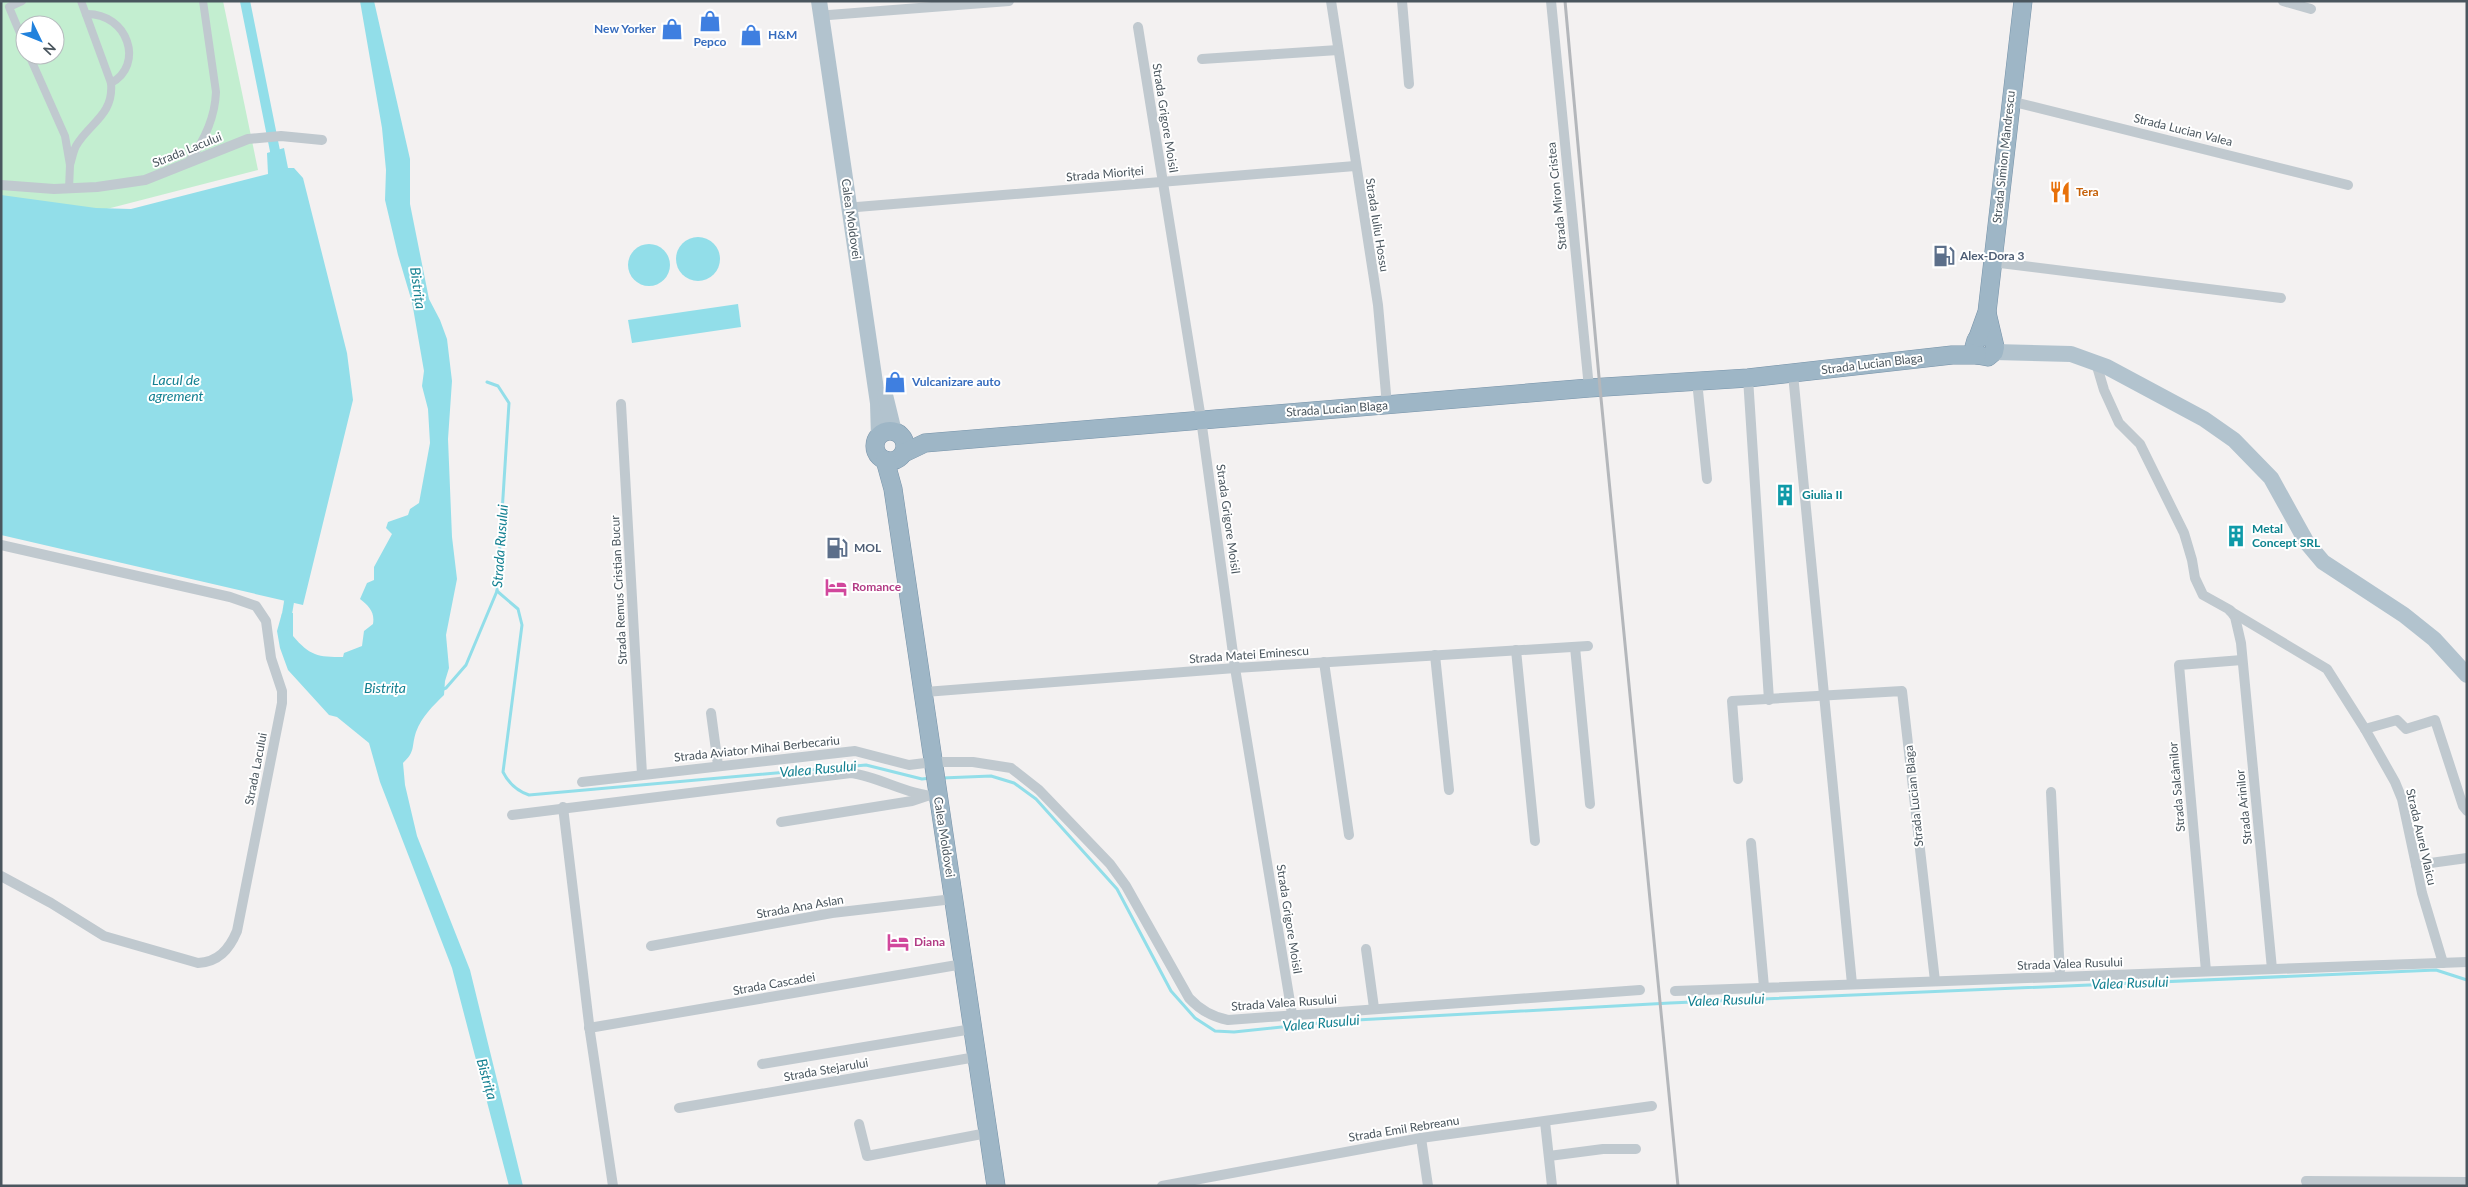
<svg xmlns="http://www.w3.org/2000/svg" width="2468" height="1187" font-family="Lato,sans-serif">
	<rect width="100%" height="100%" fill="#f3f1f1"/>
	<path fill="#c3eed0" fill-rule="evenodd" d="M1 1H223L258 170 99 211 1 199ZM25 25H55V55H25Z"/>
	<g fill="#92dee9">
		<path d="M360 1H374L410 159V204L429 299 440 320 447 339 452 381 448 439 452 537 457 579 446 635 449 668 445 681 444 695C433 706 422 716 416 732 411 747 416 751 403 763L405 785 417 836 470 970 523 1186H509L452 968 380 782 369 743 337 717 329 715 288 670 280 648 277 631 282 613H293V636C310 656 318 657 343 657L344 653 362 646 364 631 373 624C375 612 369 606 360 599L367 583 374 580V567L392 534 386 528 388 522 408 515 410 509 419 503 430 443 428 409 422 386 424 371 412 302 398 255 385 200 386 170 382 128Z"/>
		<polygon points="284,148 288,168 294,168 303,178 347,353 353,400 303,605 1,535 1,195 96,208 131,209 268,174 267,153"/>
		<circle cx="698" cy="259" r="22"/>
		<circle cx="649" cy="265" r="21"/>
		<polygon points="738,304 741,327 632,343 628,320"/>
	</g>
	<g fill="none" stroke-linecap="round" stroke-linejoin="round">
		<g stroke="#92dee9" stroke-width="3">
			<path d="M497 591 518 609 522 625 503 772C509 784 517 791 529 795L866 765 922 779 931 778"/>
			<polyline points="441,690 446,688 466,665 497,591 509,403 498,386 487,382"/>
			<polyline points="942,778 991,776 1014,783 1036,799 1117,889 1171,991 1195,1018 1215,1031 1234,1032 1338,1021 1670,1003 2436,970 2467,980"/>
		</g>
		<g stroke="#92dee9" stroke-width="10">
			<polyline points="245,1 275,151"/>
			<polyline points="285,626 289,602"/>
		</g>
		<g stroke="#7793a9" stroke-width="19">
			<g id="trunk">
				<polyline points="1987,313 1995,347 1994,352 1988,357 1977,355 1974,347 1976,340 1982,336 1992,338"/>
				<polyline points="1978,337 1987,312 2023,1"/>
				<circle cx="890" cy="446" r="15"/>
				<polyline points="904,453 925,443 1589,388 1748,378 1952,355 1977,355"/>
				<polyline points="885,460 893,489 996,1186"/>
			</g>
		</g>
		<g stroke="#c0c9cf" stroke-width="8">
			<polyline points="22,1 9,7 25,45"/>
			<path d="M86 14C128 13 145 65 111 83"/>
			<polyline points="29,55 65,136 70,165 69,189"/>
			<path d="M189 161C204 141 215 117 216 92L203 1"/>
			<path d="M70 165C72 159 73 152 76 146 89 123 114 115 111 83L81 1"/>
		</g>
		<g stroke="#c0c9cf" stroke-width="10">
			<polyline points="1331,1 1378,305 1387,405"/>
			<polyline points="1402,1 1409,84"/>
			<polyline points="1551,1 1589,388"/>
			<polyline points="2283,1 2311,9"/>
			<polyline points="829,15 1009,1"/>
			<polyline points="1138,27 1201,419 1235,668 1292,1014"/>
			<polyline points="1202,59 1338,50"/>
			<polyline points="2010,101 2348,185"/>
			<polyline points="1,185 54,189 97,187 145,180 248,139 281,136 322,140"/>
			<polyline points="857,207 1355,166"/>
			<polyline points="1992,262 2281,298"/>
			<polyline points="2096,363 2104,390 2119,423 2140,444 2184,533 2192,560 2195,578 2203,595 2230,610 2235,617 2241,643 2272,969"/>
			<polyline points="1793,374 1852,984"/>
			<polyline points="1748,378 1769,700"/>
			<polyline points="1697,381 1707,479"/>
			<polyline points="621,404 642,774"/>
			<path d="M1 545 230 597 256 606 266 621 271 658 282 691V703L237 931C229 950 218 962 198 963L104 936 51 903 1 876"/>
			<polyline points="2230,611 2327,669 2365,729"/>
			<polyline points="1575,647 1590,804"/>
			<polyline points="1516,650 1535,841"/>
			<polyline points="1435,655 1449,790"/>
			<polyline points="1324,662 1349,835"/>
			<polyline points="925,692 1235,668 1588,646"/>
			<polyline points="711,713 718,765"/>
			<polyline points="1738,779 1732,701 1902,691 1935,981"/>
			<path d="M582 782 855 751 909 765 933 762H973L1011 768 1039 790 1110 864 1126 886 1189 998C1200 1010 1212 1017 1228 1020L1640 990"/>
			<polyline points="2051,792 2060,976"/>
			<polyline points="563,807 590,1032 613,1186"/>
			<path d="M512 815 851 773C880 777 909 796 938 796"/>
			<polyline points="781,822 912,801 927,796"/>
			<polyline points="1751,843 1764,987"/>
			<polyline points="2416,865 2467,858"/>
			<polyline points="651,946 832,913 953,899"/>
			<polyline points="1366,949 1374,1008"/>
			<polyline points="2443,963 2422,893 2402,799 2395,782 2365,729 2397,720 2406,729 2435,720 2463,806 2467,811"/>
			<polyline points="2206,971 2179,665 2242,660"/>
			<polyline points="1675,991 2467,962"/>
			<polyline points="589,1028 963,964"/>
			<polyline points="762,1064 972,1029"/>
			<polyline points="679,1108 976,1057"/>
			<polyline points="1545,1122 1552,1186"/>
			<polyline points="859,1124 867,1156 987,1133"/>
			<polyline points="1421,1138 1428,1186"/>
			<polyline points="1549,1156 1603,1149 1636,1149"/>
			<polyline points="1162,1186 1421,1138 1652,1106"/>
			<polyline points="2308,1186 2306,1181 2467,1182"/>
		</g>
		<g stroke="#b2c3ce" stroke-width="16">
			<polyline points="819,1 878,403 879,437"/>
			<polyline points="1994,352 2071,354 2107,367 2204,419 2234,440 2271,478 2307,543 2323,562 2404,615 2434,639 2467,675"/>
			<polyline points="885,395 894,432"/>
		</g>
		<use href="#trunk" stroke="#9eb6c6" stroke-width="18"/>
		<polyline stroke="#b4b7bb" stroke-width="3" points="1565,1 1600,388 1678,1186"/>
	</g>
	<defs>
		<g id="shop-bare" transform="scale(1.725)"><path d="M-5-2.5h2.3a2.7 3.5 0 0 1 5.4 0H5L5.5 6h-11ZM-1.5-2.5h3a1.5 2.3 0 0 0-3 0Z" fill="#3f7fe0" stroke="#fff" stroke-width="2.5" paint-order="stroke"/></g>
		<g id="restaurant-bare" transform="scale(1.725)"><path d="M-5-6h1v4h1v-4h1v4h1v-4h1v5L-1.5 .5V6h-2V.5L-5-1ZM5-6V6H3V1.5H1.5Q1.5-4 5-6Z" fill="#e8710a" stroke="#fff" stroke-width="2.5" paint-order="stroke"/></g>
		<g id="fuel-bare" transform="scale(1.725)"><path d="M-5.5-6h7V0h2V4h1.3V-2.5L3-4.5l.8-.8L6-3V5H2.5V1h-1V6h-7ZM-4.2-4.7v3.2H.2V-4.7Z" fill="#5c6f8a" stroke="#fff" stroke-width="2.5" paint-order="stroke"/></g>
		<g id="building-bare" transform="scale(1.725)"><path d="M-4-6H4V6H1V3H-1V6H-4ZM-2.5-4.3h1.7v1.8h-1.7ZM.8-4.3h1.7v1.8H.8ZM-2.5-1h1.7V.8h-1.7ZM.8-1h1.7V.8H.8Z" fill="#0f9aa8" stroke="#fff" stroke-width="2.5" paint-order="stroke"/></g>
		<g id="hotel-bare" transform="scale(1.725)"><path d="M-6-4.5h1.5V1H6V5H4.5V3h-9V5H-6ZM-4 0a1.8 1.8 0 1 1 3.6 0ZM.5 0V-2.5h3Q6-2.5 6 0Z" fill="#d1479c" stroke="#fff" stroke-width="2.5" paint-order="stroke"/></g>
	</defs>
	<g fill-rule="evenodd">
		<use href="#shop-bare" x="710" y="21"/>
		<use href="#shop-bare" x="672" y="29"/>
		<use href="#shop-bare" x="751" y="35"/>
		<use href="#restaurant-bare" x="2060" y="192"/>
		<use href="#fuel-bare" x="1944" y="256"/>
		<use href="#shop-bare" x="895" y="382"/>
		<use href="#building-bare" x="1785" y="495"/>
		<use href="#building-bare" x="2236" y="536"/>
		<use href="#fuel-bare" x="837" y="548"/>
		<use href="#hotel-bare" x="836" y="587"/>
		<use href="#hotel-bare" x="898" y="942"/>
	</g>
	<g text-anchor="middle" stroke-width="4" stroke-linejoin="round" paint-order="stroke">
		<g font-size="12" font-weight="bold" fill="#366cbe" stroke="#fff" text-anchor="start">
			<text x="656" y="33" text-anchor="end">New Yorker</text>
			<text x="768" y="39">H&amp;M</text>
			<text x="710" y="46" text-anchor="middle">Pepco</text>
			<text x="912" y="386">Vulcanizare auto</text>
		</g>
		<g font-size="12" fill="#4a565e" stroke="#fff">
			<text transform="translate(1165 118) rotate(81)" y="4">Strada Grigore Moisil</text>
			<text transform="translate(2183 130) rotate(14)" y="4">Strada Lucian Valea</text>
			<text transform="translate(187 150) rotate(-22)" y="4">Strada Lacului</text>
			<text transform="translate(2004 157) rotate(-84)" y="4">Strada Simion Mândrescu</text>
			<text transform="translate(1105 174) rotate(-5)" y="4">Strada Mioriței</text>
			<text transform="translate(1557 196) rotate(-96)" y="4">Strada Miron Cristea</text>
			<text transform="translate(851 219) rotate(82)" y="4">Calea Moldovei</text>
			<text transform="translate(1377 225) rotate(81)" y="4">Strada Iuliu Hossu</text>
			<text transform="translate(1872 364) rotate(-7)" y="4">Strada Lucian Blaga</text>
			<text transform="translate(1337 409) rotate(-4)" y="4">Strada Lucian Blaga</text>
			<text transform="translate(1228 519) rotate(82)" y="4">Strada Grigore Moisil</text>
			<text transform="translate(619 590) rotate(-93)" y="4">Strada Remus Cristian Bucur</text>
			<text transform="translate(1249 655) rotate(-4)" y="4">Strada Matei Eminescu</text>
			<text transform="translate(757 749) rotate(-6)" y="4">Strada Aviator Mihai Berbecariu</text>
			<text transform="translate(256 769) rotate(-79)" y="4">Strada Lacului</text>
			<text transform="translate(2177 787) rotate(-95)" y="4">Strada Salcâmilor</text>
			<text transform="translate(1914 796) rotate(-96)" y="4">Strada Lucian Blaga</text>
			<text transform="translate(2244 807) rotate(-96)" y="4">Strada Arinilor</text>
			<text transform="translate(944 837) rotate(81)" y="4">Calea Moldovei</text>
			<text transform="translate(2421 837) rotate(77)" y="4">Strada Aurel Vlaicu</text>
			<text transform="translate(800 907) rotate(-10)" y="4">Strada Ana Aslan</text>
			<text transform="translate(1289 919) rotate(81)" y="4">Strada Grigore Moisil</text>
			<text transform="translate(2070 964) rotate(-2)" y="4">Strada Valea Rusului</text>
			<text transform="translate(774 984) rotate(-10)" y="4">Strada Cascadei</text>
			<text transform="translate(1284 1003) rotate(-4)" y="4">Strada Valea Rusului</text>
			<text transform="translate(826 1070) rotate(-10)" y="4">Strada Stejarului</text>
			<text transform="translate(1404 1129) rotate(-9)" y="4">Strada Emil Rebreanu</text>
		</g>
		<g font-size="12" font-weight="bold" fill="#c56008" stroke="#fff" text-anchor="start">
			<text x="2076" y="196">Tera</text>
		</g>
		<g font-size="12" font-weight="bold" fill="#4e5e75" stroke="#fff" text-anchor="start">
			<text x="1960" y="260">Alex-Dora 3</text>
			<text x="854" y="552">MOL</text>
		</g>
		<g font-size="12" font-weight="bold" fill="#0d838f" stroke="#fff" text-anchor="start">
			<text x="1802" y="499">Giulia II</text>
			<text x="2252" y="533">Metal<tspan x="2252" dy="14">Concept SRL</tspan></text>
		</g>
		<g font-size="12" font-weight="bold" fill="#b23c85" stroke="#fff" text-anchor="start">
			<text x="852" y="591">Romance</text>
			<text x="914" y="946">Diana</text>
		</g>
		<g font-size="14" font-style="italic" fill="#138091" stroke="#fff">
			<text transform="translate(418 288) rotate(82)" y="5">Bistrița</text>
			<text x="176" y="385">Lacul de<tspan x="176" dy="16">agrement</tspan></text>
			<text transform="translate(500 546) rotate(-86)" y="5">Strada Rusului</text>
			<text x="385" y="693">Bistrița</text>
			<text transform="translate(818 769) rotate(-5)" y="5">Valea Rusului</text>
			<text transform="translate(2130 983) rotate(-2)" y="5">Valea Rusului</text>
			<text transform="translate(1726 1000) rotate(-2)" y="5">Valea Rusului</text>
			<text transform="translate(1321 1023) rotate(-5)" y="5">Valea Rusului</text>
			<text transform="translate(487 1079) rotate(74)" y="5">Bistrița</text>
		</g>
	</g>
	<rect width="2468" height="1187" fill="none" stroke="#4a565e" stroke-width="5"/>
	<g transform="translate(40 40) rotate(133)"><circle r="24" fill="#ffffff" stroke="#b7bbbf"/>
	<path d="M0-4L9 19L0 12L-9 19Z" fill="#2182dd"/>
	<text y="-8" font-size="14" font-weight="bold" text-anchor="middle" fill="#4a565e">N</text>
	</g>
</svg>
